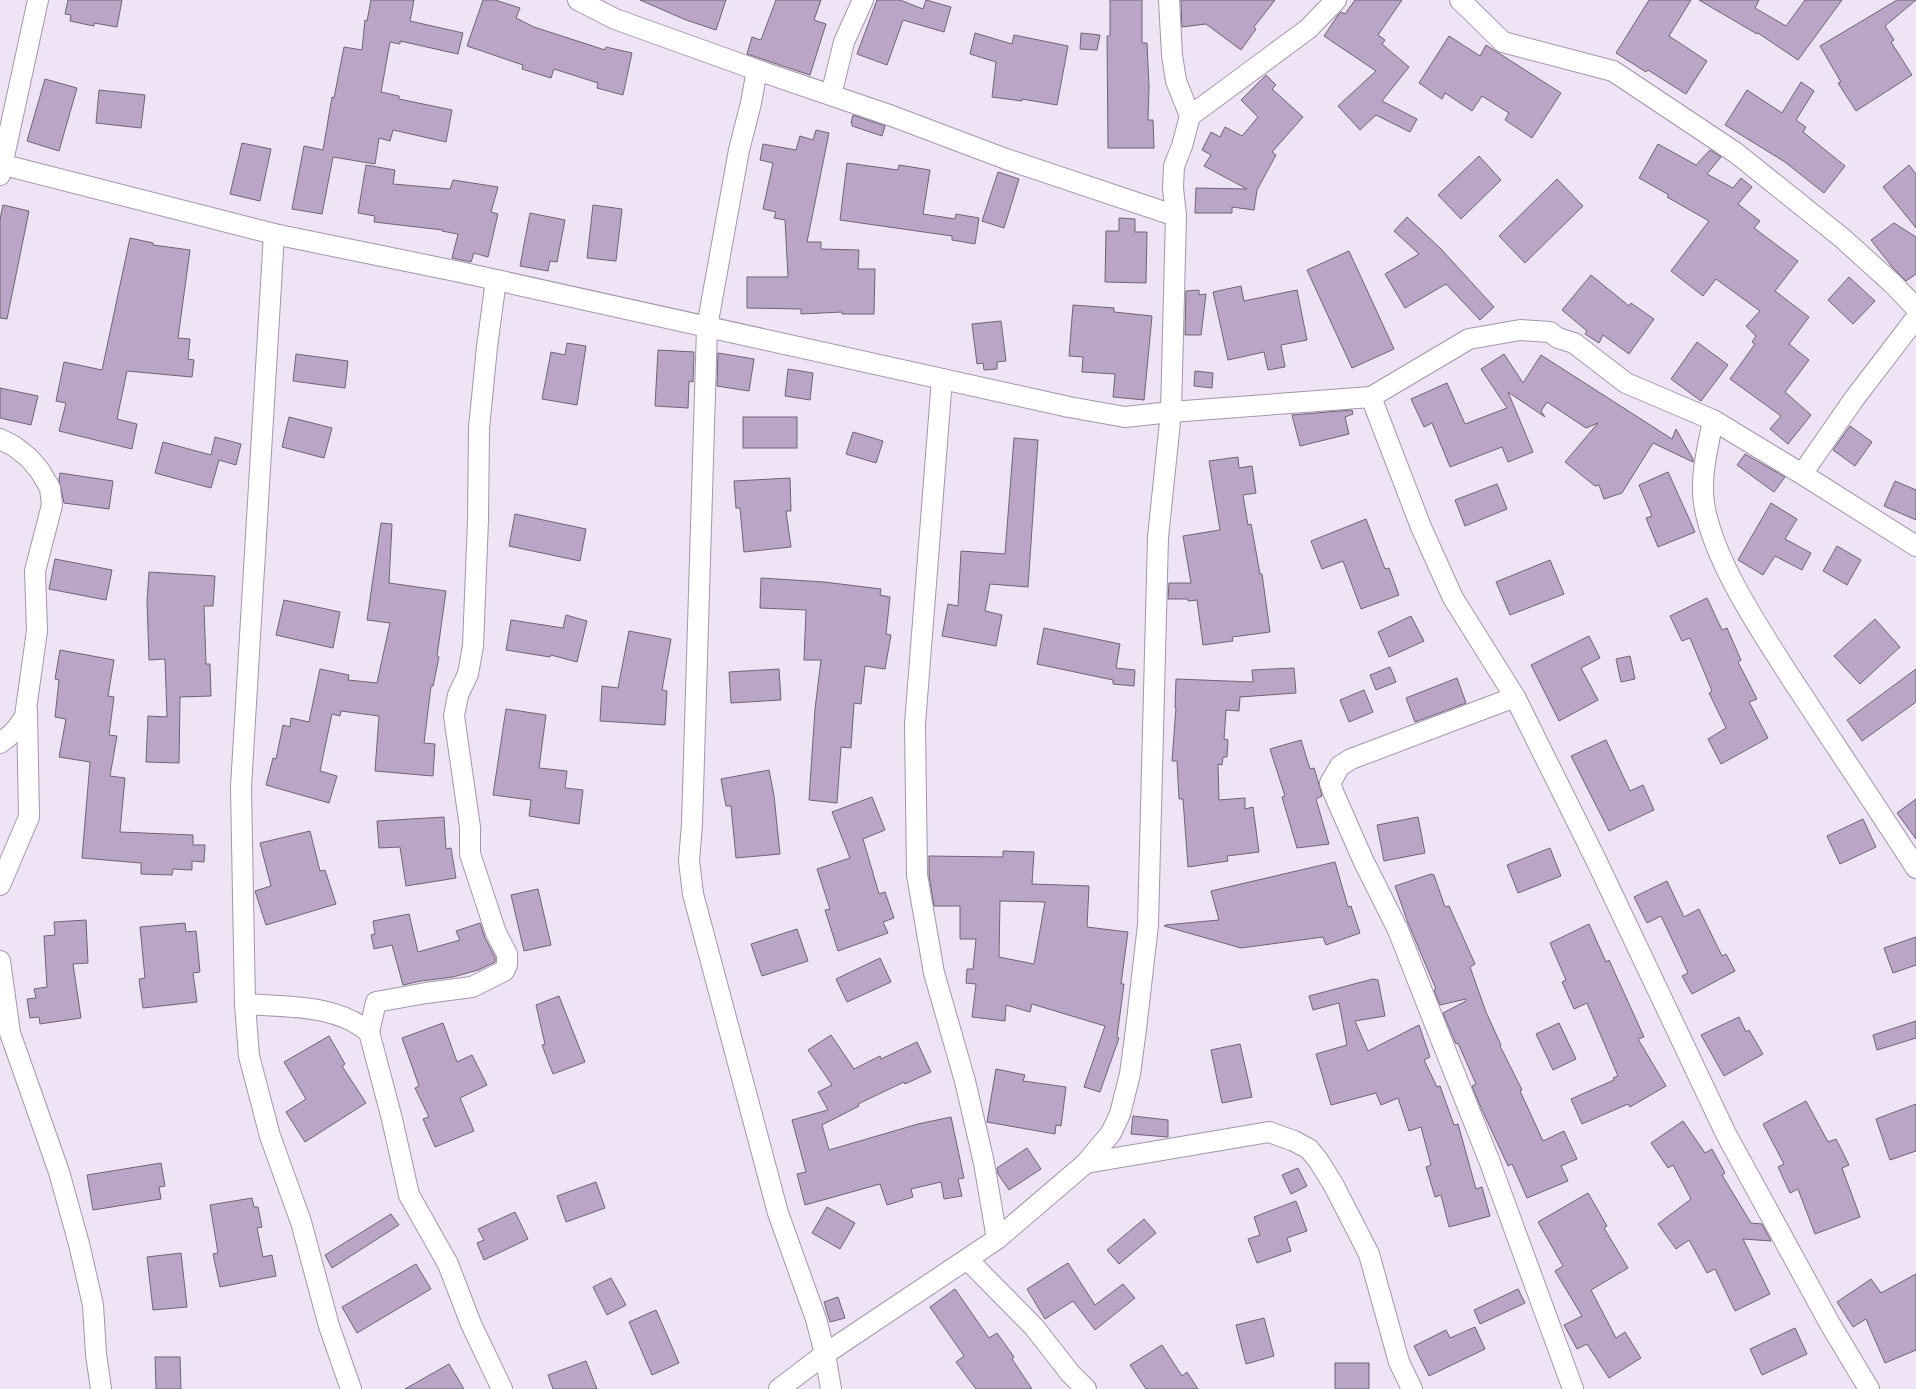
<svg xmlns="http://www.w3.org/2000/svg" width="1916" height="1389" font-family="Mulish,sans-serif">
	<rect width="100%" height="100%" fill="#efe3f6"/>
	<g fill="#baa5c7" stroke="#6e6475" fill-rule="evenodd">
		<polygon points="68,0 122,0 117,27 94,23 94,26 70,21 71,15 65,14"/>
		<polygon points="371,0 414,0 410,21 463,33 458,54 400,41 400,44 390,42 381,92 399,96 399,99 452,110 446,142 393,130 390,141 379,138 375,164 333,157 322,214 292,209 304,146 323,150 332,97 334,98 344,47 362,50 365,20 367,21"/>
		<polygon points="483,0 495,0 520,8 516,18 534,27 605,50 606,47 632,53 623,95 597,88 598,83 554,69 551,78 522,69 523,65 467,46"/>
		<polygon points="640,0 726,0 716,30 686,20"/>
		<polygon points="776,0 821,0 814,20 826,24 810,75 747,54 752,37 761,40"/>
		<polygon points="877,0 900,0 923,9 926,0 951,7 944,32 903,20 887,65 857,54"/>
		<polygon points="1110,0 1142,0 1142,43 1147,43 1149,87 1148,120 1153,120 1154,148 1108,148 1107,36 1110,36"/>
		<polygon points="1181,0 1275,0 1254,27 1256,29 1241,50 1206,24 1182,27"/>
		<polygon points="1355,0 1402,0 1378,35 1385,40 1382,44 1409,67 1382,101 1417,119 1410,132 1376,115 1360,130 1338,106 1376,71 1324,36 1338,15 1341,12 1345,14"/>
		<polygon points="1649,0 1691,0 1669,36 1707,61 1686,94 1648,70 1646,72 1616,53"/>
		<polygon points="1699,0 1759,0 1755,8 1786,26 1805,0 1842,0 1798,60 1758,33 1757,34"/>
		<polygon points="1897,0 1916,0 1885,26 1894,40 1891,42 1912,75 1856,111 1838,83 1841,82 1820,46"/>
		<polygon points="975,33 1012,44 1014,35 1068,46 1057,105 1022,99 1022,101 992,97 996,62 970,54"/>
		<polygon points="1081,33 1100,35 1097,50 1080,49"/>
		<polygon points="1449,36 1480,56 1486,45 1561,93 1532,138 1505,120 1509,113 1482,96 1472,111 1445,93 1442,99 1419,83"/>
		<polygon points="1266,75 1276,85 1272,89 1303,117 1272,152 1276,155 1257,190 1254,210 1232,207 1232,213 1195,213 1196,188 1247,189 1204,166 1211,155 1202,150 1211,132 1220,137 1225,127 1242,136 1258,117 1241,100"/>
		<polygon points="45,79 77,88 59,151 27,141"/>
		<polygon points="1801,82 1814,91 1796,120 1806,127 1803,132 1845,166 1824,193 1785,162 1725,125 1747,90 1782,113"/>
		<polygon points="99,90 145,95 141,128 96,123"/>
		<polygon points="853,115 885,126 882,136 852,126 852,123 851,123"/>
		<polygon points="816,130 829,133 807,242 821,242 821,249 859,250 858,269 875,269 874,314 842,314 842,312 801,314 801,309 747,308 747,277 788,277 785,220 774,218 776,212 763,209 773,163 760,160 763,144 796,150 800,136 813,140"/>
		<polygon points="242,143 271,149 260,201 230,194"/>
		<polygon points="1658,144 1696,165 1710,150 1721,157 1707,174 1733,188 1741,178 1752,187 1738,204 1760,221 1754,228 1798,261 1775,291 1809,317 1789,344 1809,360 1785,392 1811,415 1788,444 1770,429 1781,416 1730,379 1755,344 1752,342 1756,336 1746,326 1760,311 1716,279 1703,296 1671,271 1709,221 1667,197 1669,195 1639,178"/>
		<polygon points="1479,156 1501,180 1461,219 1438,195"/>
		<polygon points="847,163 898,170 899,165 930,170 923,214 955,219 956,214 979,218 975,244 952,240 952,236 840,220"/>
		<polygon points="366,165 395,170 393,184 450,189 453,180 498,187 491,212 498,214 488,257 474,253 471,262 452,258 458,234 442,231 443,230 374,222 375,216 358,213"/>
		<polygon points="1909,165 1916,174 1916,228 1883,187"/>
		<polygon points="998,172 1019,179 1004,228 982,221"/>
		<polygon points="1557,179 1583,206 1525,263 1499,236"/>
		<polygon points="3,205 29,211 7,319 0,318 0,219"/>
		<polygon points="593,205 622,209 616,261 587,258"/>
		<polygon points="530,213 565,220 557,262 550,261 548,271 520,266"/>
		<polygon points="1407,217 1441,249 1494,307 1480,320 1446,284 1405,308 1385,274 1419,254 1394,231"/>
		<polygon points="1119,218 1135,219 1135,232 1147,232 1146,283 1105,282 1106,231 1119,231"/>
		<polygon points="1894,223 1916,237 1916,274 1906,281 1893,268 1871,240"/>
		<polygon points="130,238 153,243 153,245 190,250 178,338 190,339 188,359 194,360 192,377 127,371 117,419 137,424 132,449 59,431 66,403 56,401 64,362 102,370"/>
		<polygon points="1349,251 1394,349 1352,368 1307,270"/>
		<polygon points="1591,275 1629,306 1631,303 1654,319 1629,354 1603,335 1599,343 1585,334 1587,331 1562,310"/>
		<polygon points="1849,277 1875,301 1853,324 1828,300"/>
		<polygon points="1241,286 1244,301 1297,290 1307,340 1281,345 1285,367 1268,370 1264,352 1228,360 1213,292"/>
		<polygon points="1199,290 1199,295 1206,294 1201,335 1185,335 1186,291"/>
		<polygon points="1073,305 1114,308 1114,312 1152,316 1144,400 1113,397 1115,374 1082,372 1083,357 1069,356"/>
		<polygon points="1001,321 1006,361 997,362 997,369 984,370 983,363 977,364 972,324"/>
		<polygon points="1697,342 1728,365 1701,401 1671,379"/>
		<polygon points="567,343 586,346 577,405 542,399 551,352 565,355"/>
		<polygon points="658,350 694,352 693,382 689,381 688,408 655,406"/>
		<polygon points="718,353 754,359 749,391 717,386"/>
		<polygon points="296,354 348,361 345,388 293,381"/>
		<polygon points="1504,354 1523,383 1541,355 1672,439 1676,429 1693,459 1693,462 1653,443 1622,493 1604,499 1599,485 1595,486 1565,462 1598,423 1586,428 1547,402 1541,411 1545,417 1508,392 1533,452 1508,462 1502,447 1450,467 1432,423 1424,427 1411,399 1447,383 1465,424 1507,408 1481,369"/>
		<polygon points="788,369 813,373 810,400 785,396"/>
		<polygon points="1195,371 1213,373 1212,388 1194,386"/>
		<polygon points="0,388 38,396 31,425 0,418"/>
		<polygon points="1352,410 1353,414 1345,417 1349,434 1300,446 1292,415"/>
		<polygon points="289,417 332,428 324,458 282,447"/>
		<rect x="743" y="417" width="54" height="31"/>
		<polygon points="1850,426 1872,442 1855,466 1833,450"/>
		<polygon points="853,432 883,441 876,463 846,454"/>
		<polygon points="215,437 241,444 236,465 219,460 211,488 155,473 163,442 211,455"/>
		<polygon points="1014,438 1038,440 1028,587 990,584 985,611 1002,615 996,646 942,636 948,604 958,606 961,551 1005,554"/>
		<polygon points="1745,454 1785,477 1774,492 1737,465"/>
		<polygon points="1238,457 1239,468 1252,466 1256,493 1243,495 1248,525 1251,524 1260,574 1262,574 1270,632 1232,637 1233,641 1203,645 1197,600 1188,601 1188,599 1168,599 1169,583 1191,583 1183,536 1220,530 1209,461"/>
		<polygon points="1668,472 1695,532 1658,547 1646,518 1652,516 1639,485"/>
		<polygon points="60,473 113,481 109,509 64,503 59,480"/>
		<polygon points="790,478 791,511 786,511 791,547 744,552 740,508 736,508 734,481"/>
		<polygon points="1895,481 1916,490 1916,520 1884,506"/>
		<polygon points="1497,484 1507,509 1465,526 1455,500"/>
		<polygon points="1771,503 1797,519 1785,539 1811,553 1802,570 1775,556 1763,575 1738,560"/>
		<polygon points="515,514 586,529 580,561 509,546"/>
		<polygon points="1366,519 1385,569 1389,568 1399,595 1361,609 1343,561 1322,569 1311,541"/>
		<polygon points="381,523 392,524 389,583 446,591 437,656 439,657 433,686 431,686 424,743 435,744 433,776 375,771 379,716 341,711 340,716 332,714 320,771 337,776 329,803 266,785 273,758 276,759 283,725 290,727 291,718 309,722 320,669 349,675 348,680 377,683 390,623 367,620"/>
		<polygon points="1837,546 1861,560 1847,585 1823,571"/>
		<polygon points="55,559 112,570 106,600 49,589"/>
		<polygon points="1550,560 1564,594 1510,615 1496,582"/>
		<polygon points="149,572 215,576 213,606 204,606 206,664 210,664 211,696 180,697 179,763 146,762 148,716 167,717 165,659 149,660 147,601"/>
		<polygon points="761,578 824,582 881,589 880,595 890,597 886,634 891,635 885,669 865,666 861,704 854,703 851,748 841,747 837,803 809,800 815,709 821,660 804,660 806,610 760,608"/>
		<polygon points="1707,598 1722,630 1727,628 1741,660 1738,662 1757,699 1749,702 1768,738 1721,764 1708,739 1726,728 1709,693 1712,691 1690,638 1682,641 1670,616"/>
		<polygon points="284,600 340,612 333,648 276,635"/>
		<polygon points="566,615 587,621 577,662 551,655 550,657 506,650 511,620 563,628"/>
		<polygon points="1411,616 1424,641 1389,657 1378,632"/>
		<polygon points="1875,619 1900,647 1860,684 1834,656"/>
		<polygon points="1044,628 1120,644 1116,668 1135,670 1134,686 1113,684 1113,680 1037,664"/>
		<polygon points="629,631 671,639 662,690 667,691 665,725 600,721 602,686 618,688"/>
		<polygon points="1589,636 1600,658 1581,668 1598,700 1559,721 1531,665"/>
		<polygon points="60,650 114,660 108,696 114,697 109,735 117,736 110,776 125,778 120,832 193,835 193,845 205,845 204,862 192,861 192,870 173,869 172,875 141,874 141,863 82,858 90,762 59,757 66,719 55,717 59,680 55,679"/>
		<polygon points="1630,656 1635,679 1621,682 1616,659"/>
		<polygon points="1390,667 1396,682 1376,690 1370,675"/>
		<polygon points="1294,668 1296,693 1240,697 1239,711 1226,710 1224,739 1228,740 1227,757 1223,757 1222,765 1218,764 1219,800 1245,798 1245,809 1253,807 1259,852 1227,856 1228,861 1188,867 1183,799 1179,799 1177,761 1172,761 1176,708 1175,708 1176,679 1253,682 1252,670"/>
		<polygon points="779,669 781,700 731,703 729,672"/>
		<polygon points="1916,669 1916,702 1862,741 1847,720"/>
		<polygon points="1457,678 1466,703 1415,722 1406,698"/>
		<polygon points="1364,690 1373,712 1349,722 1340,700"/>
		<polygon points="506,709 546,715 539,768 567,771 565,788 583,790 579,824 529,816 531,800 493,795"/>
		<polygon points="1301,740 1310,769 1314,768 1318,781 1322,796 1316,799 1329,844 1297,848 1282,797 1285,796 1270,749"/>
		<polygon points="1606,740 1630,791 1643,785 1654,810 1609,831 1571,756"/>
		<polygon points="769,770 774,796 780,854 736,858 731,806 726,806 721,779"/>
		<polygon points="872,797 885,830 863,839 879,894 885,892 894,918 883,922 888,933 838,951 825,910 830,909 817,869 850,858 832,812"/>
		<polygon points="1916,799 1916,839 1897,813"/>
		<polygon points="444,817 446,849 451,848 456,878 406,886 400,847 379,848 377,821"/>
		<polygon points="1418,817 1425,853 1384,861 1377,825"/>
		<polygon points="1863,819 1876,847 1840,864 1827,836"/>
		<polygon points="310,831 320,871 325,870 336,904 266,925 255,891 271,886 260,843"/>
		<polygon points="1550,848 1561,876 1518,893 1507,865"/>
		<path d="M1003 851 1034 852 1032 884 1089 886 1087 927 1128 932 1121 984H1124L1117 1037 1119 1038 1100 1092 1084 1087 1105 1026 1032 1004 1030 1012 1006 1005 1005 1021 972 1017 976 984 966 983 967 969H973L976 939H960V906H934L929 875V856L1003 857ZM1000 901 1045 902 1034 964 999 957Z"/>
		<polygon points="1335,862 1348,907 1351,906 1360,933 1326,945 1323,937 1241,948 1164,926 1165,925 1219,920 1211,891"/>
		<polygon points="1431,874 1434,875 1445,907 1449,906 1475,964 1470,967 1486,1012 1501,1045 1500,1046 1522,1090 1520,1091 1543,1141 1564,1131 1577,1159 1561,1166 1568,1181 1527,1198 1512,1164 1508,1166 1482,1110 1472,1086 1476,1084 1458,1043 1456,1044 1443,1013 1466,1001 1466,999 1440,1005 1434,990 1436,989 1408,923 1395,886"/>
		<polygon points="1667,881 1684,917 1699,909 1722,956 1726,954 1735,971 1692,994 1682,976 1688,973 1661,916 1647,923 1634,897"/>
		<polygon points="538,889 551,945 524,951 511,895"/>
		<polygon points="409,914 418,952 460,940 456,931 480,923 485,938 495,957 495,962 478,970 453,977 421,981 403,985 392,945 374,949 371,935 375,934 373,921"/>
		<polygon points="86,920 88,963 73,964 81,1018 40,1024 39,1017 30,1018 27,999 36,998 34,989 47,987 44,936 55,935 54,922"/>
		<polygon points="185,923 186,932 196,931 200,972 193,973 197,1002 143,1008 139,979 145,978 140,927"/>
		<polygon points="1589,924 1606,962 1609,960 1644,1037 1638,1039 1666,1086 1630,1107 1628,1104 1582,1124 1571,1099 1614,1080 1613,1078 1618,1076 1587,1003 1574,1009 1562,982 1566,980 1550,943"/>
		<polygon points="797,929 808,961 762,976 751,944"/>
		<polygon points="1916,937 1916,965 1893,973 1884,948"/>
		<polygon points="880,958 891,982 847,1002 836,979"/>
		<polygon points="1373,979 1378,980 1385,1016 1355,1021 1368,1051 1419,1025 1430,1057 1424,1060 1437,1087 1440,1086 1454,1125 1458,1124 1476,1189 1482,1187 1490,1216 1449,1227 1441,1195 1435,1197 1426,1167 1431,1165 1421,1127 1409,1131 1398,1098 1381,1105 1376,1093 1331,1105 1316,1054 1347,1045 1339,1003 1313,1010 1309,996"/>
		<polygon points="559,996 585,1062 553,1074 542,1045 545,1044 536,1005"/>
		<polygon points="1739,1017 1746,1032 1749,1030 1763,1054 1724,1076 1701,1035"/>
		<polygon points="1916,1021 1916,1038 1877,1050 1873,1035"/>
		<polygon points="443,1023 457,1062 472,1055 487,1085 460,1098 474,1131 435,1147 423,1119 429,1117 415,1088 419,1086 402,1038"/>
		<polygon points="1559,1023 1576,1059 1553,1070 1536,1034"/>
		<polygon points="831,1035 854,1069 880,1056 881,1059 917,1042 931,1072 905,1084 904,1082 858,1104 859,1106 822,1125 829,1150 918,1124 951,1117 964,1178 958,1179 962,1196 944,1199 941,1182 911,1189 913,1197 887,1205 880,1184 805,1205 797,1174 806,1172 792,1120 828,1110 818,1092 832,1085 808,1050"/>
		<polygon points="329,1036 345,1064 342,1066 366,1103 305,1142 286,1112 306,1099 284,1062"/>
		<polygon points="1240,1044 1252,1097 1222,1103 1211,1050"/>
		<polygon points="996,1069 1025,1075 1023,1081 1066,1087 1061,1126 1056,1125 1055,1134 987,1122"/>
		<polygon points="1806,1101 1828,1142 1836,1139 1849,1165 1842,1168 1860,1217 1815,1234 1798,1189 1790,1193 1778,1167 1784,1164 1763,1124"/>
		<polygon points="1916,1104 1916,1151 1890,1160 1876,1119"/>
		<polygon points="1133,1116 1168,1120 1168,1137 1131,1134"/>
		<polygon points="1683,1121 1705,1153 1712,1149 1725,1173 1722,1175 1751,1223 1762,1224 1771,1241 1743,1239 1770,1294 1735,1311 1715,1269 1707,1273 1689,1240 1676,1249 1658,1224 1691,1199 1673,1165 1668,1168 1651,1143"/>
		<polygon points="1027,1148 1041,1169 1009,1190 998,1174 997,1168"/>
		<polygon points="161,1163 165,1186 159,1187 161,1199 93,1210 87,1175"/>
		<polygon points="1298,1168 1307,1186 1291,1194 1282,1175"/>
		<polygon points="596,1182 605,1208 566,1222 557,1196"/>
		<polygon points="1588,1193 1607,1226 1604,1228 1628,1268 1591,1290 1616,1338 1625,1332 1641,1358 1609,1378 1587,1344 1577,1349 1564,1325 1582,1316 1555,1271 1563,1266 1538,1222"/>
		<polygon points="252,1198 254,1207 258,1207 262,1227 257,1228 263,1257 272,1255 276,1276 220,1287 213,1254 218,1253 210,1205"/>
		<polygon points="1296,1201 1307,1231 1287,1238 1291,1251 1257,1263 1248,1239 1260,1235 1254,1217"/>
		<polygon points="827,1207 855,1223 840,1249 812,1233"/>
		<polygon points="515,1212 528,1239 484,1260 477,1243 484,1240 478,1229"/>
		<polygon points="391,1214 399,1225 332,1268 325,1255"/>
		<polygon points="1144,1219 1156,1233 1119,1264 1107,1250"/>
		<polygon points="181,1253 187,1307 153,1310 147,1257"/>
		<polygon points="1068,1263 1095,1305 1123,1284 1135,1298 1095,1330 1073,1301 1045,1319 1027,1289"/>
		<polygon points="416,1264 431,1289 357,1333 342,1307"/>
		<polygon points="1916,1274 1916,1350 1885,1363 1866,1319 1853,1327 1837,1302 1871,1279 1881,1293"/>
		<polygon points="611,1278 626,1305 607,1315 593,1287"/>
		<polygon points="955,1289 989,1338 997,1333 1014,1357 1012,1359 1032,1389 976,1389 956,1362 964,1356 930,1307"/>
		<polygon points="1518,1289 1525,1303 1480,1324 1474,1310"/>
		<polygon points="838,1297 845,1318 830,1322 824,1302"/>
		<polygon points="656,1310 679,1363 652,1375 629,1322"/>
		<polygon points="1264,1318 1274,1356 1246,1364 1236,1325"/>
		<polygon points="1475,1327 1485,1349 1429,1376 1414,1346 1446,1330 1450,1338"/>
		<polygon points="1795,1328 1807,1354 1762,1375 1750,1349"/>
		<polygon points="1162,1345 1182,1376 1187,1372 1198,1389 1146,1389 1130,1365"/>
		<polygon points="155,1357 180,1357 181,1389 156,1389"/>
		<polygon points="586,1361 597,1389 553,1389 548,1375"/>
		<rect x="1335" y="1363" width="34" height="26"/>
		<polygon points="449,1364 464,1389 405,1389"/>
	</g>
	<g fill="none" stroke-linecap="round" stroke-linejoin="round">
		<g stroke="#a297a9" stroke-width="22">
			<g id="minor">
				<polyline points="578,0 615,19 757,70 892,116 1006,159 1176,216"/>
				<polyline points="1460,0 1503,42 1613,71 1736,153 1841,237 1892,283 1916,308"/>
				<polyline points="757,70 751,103 739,150 707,327 692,824 689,861 693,894 778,1213 816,1319 825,1354 831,1389"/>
				<polyline points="831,95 844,42 863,0"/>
				<polyline points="1190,116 1308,29 1336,0"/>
				<polyline points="0,164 274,234 460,272 1069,407 1125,417 1171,412 1371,397 1469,339 1520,330 1550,332 1558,338 1574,343 1626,383 1713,420 1802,474 1916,546"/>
				<polyline points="0,175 38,0"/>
				<polyline points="274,234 241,787 245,1004 249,1056 270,1136 301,1222 329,1326 351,1389"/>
				<polyline points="942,379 915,724 917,875 934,973 965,1081 984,1163 997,1239"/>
				<polyline points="1371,397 1421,527 1453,598 1515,697 1598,864 1726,1134 1830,1324 1869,1389"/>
				<path d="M1713 420C1708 447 1700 476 1704 503 1712 558 1759 628 1789 675 1831 739 1874 803 1916 868"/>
				<path d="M0 439 14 446 29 458 40 471 50 488 52 505 35 571 37 631 25 716C19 727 11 736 0 743"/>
				<polyline points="1802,474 1854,399 1916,318"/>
				<polyline points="1515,697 1351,759 1340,766 1330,783 1334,794 1364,862 1398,930 1427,1004 1489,1160 1573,1389"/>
				<polyline points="0,885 29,817 27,711"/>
				<polyline points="0,961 10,1033 59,1172 79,1244 93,1305 96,1354 101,1389"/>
				<path d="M245 1004C287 1007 335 1004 369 1032L392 1119 409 1195 448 1264 471 1324 502 1389"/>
				<polyline points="369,1032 376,1002 426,993 472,987 504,971 507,965 507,954 496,933 470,854 470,827 454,716 458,695 468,674 473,646 478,520 479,428 487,347 496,280"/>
				<polyline points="1086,1163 1269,1132 1294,1141 1309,1149 1318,1160 1333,1184 1369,1254 1399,1362 1412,1389"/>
				<polyline points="967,1259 1034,1327 1070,1373 1086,1389"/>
				<polyline points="779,1389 825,1354 997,1239 1086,1163 1111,1133 1120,1114 1130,1074 1136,1029 1148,925 1158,537 1171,412 1176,216 1173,188 1174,166 1182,146 1190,116 1176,81 1172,55 1169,0"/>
			</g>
		</g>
		<use href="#minor" stroke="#fff" stroke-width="20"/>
	</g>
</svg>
